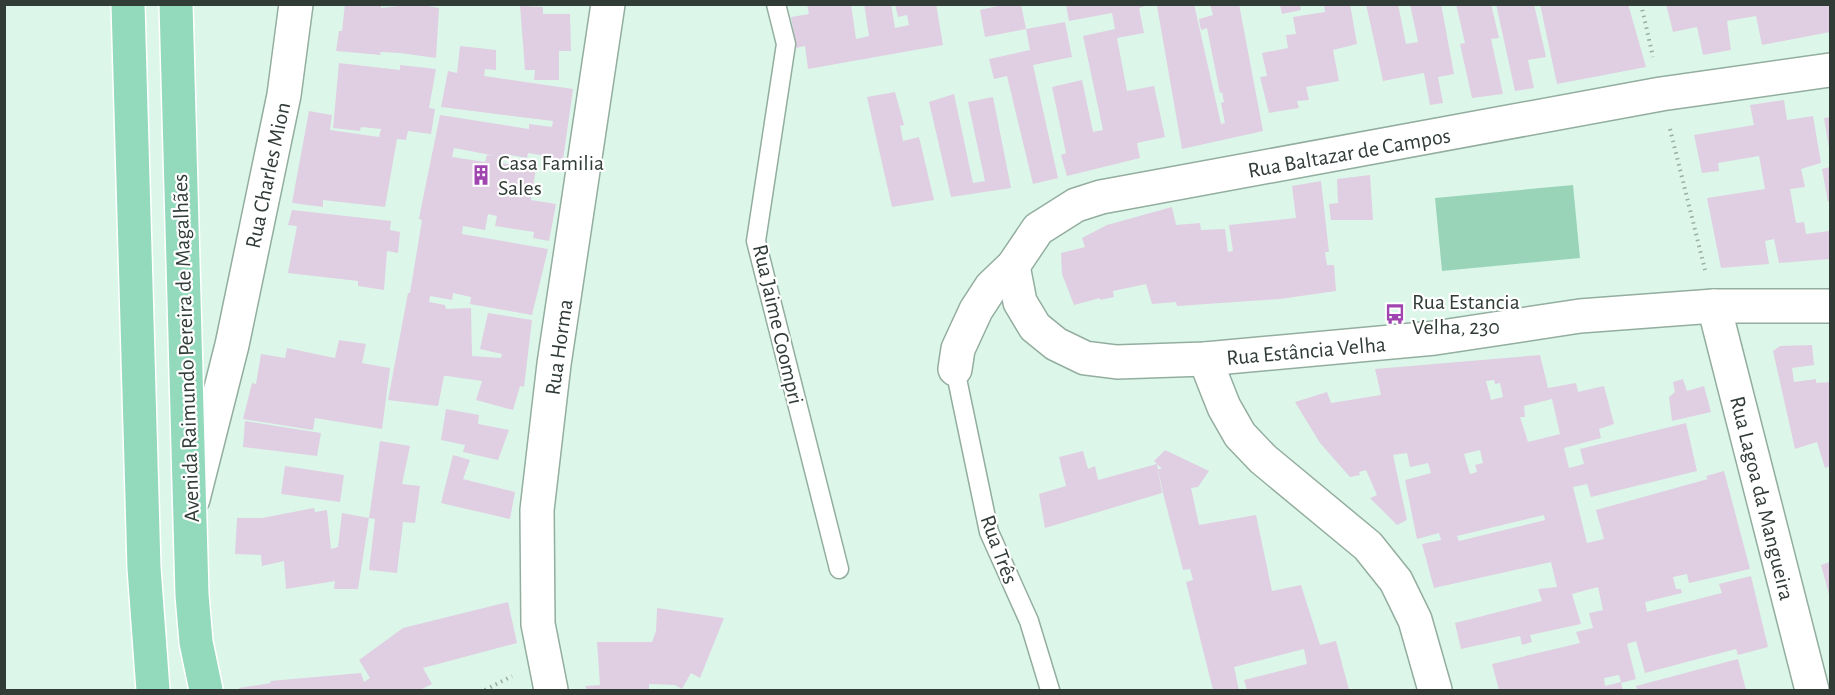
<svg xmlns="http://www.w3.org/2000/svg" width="1835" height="695" font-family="'Alegreya Sans',sans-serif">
	<rect width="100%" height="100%" fill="#dcf7e9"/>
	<polygon fill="#9ad4b8" points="1573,185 1580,258 1442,271 1435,198"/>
	<g fill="#e0cee3" fill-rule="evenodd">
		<polygon points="345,4 381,4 381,8 417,4 439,8 436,58 400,53 380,52 381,55 336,51 339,31 342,31"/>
		<polygon points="807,4 851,4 856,39 869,36 864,4 891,4 895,28 909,25 907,15 898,17 895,4 936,4 943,45 808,69 805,46 796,48 791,17 809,14"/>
		<polygon points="1007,4 1021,4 1026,29 1065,22 1072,57 1033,65 1058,178 1033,184 1007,76 994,79 989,59 1030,50 1026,29 985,37 980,10"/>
		<polygon points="1194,4 1221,124 1225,123 1221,103 1224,102 1222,92 1220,93 1207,28 1201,30 1199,19 1213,15 1210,4 1239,4 1263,131 1182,149 1157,6"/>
		<polygon points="1324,4 1350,4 1357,44 1333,50 1339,81 1306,87 1309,100 1297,101 1299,108 1269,113 1260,77 1267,76 1262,53 1288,48 1286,35 1296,34 1293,17 1325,12"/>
		<polygon points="1366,4 1398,4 1406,44 1418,42 1410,4 1441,4 1454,74 1438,77 1443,103 1430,105 1424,73 1383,81"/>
		<polygon points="1456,4 1491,4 1499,38 1491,39 1503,94 1472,98 1460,44 1465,43"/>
		<polygon points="1496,4 1534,4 1546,57 1528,60 1534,88 1515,91"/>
		<polygon points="1540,4 1628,4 1646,67 1557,84"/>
		<polygon points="1666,4 1830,4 1830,32 1762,45 1756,16 1727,21 1731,50 1703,55 1697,27 1673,32"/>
		<polygon points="1066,5 1149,5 1139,8 1144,33 1117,38 1127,91 1154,86 1165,137 1137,143 1140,158 1067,176 1061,155 1066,153 1052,87 1082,80 1093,132 1103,130 1083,36 1115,29 1112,13 1069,21"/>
		<polygon points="1280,5 1300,5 1301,10 1282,14"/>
		<polygon points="520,6 543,7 543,14 570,14 571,51 559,51 559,80 534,80 535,70 525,70"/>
		<path d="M460 46 496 50V70L485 69 484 76 573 89 562 167 551 165 552 157 528 153 527 158 506 154 501 163 536 168 531 200 556 204 549 241 533 238 534 232 495 226 497 216 488 214 485 230 463 226 462 234 548 249 532 315 470 304 471 297 453 293 452 300 430 296 429 302 445 305 446 309 471 308 472 356 501 358 502 354 480 349 488 313 532 320 524 387 520 386 513 410 476 400 482 381 447 376H444L438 406 388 400 408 293H410L422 220 419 219 421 208 440 115 529 129V124L552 127 553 121 441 107 448 71 457 73ZM454 148 496 156 487 155 485 162 452 157Z"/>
		<polygon points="339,63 400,70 400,65 436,69 429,108 435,109 431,134 408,131 406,140 397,139 385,207 323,200 323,207 292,203 309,111 332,115 330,130 379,137 381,129 361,127 360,131 333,128"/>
		<polygon points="895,92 904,125 900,126 903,141 919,137 934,200 892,207 867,97"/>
		<polygon points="954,94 973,183 985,181 968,102 993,97 1011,188 951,197 929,102"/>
		<polygon points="1784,100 1787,120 1813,116 1821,163 1801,169 1805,187 1790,189 1796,223 1804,222 1806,234 1829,231 1830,259 1779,263 1774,239 1765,241 1769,264 1721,268 1707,198 1765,189 1759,156 1718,163 1719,171 1702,173 1694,135 1754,125 1750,105"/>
		<polygon points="1830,117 1830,148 1829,148 1824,118"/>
		<polygon points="1830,167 1830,201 1828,202 1822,169"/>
		<polygon points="1370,175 1373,220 1331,220 1329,204 1338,203 1337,179"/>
		<polygon points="1321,181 1329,252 1325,252 1327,265 1334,265 1336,291 1280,299 1177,306 1176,302 1152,304 1146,284 1113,291 1114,297 1100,300 1100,298 1074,305 1062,274 1061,253 1085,247 1082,238 1107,225 1172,207 1176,225 1200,223 1201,230 1225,229 1228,252 1233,251 1229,225 1296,218 1292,186"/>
		<polygon points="292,210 391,221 390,230 400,232 398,253 387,251 384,290 358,286 358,281 288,273 297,226 288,225"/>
		<polygon points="339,340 366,344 362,363 390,368 382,429 315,418 313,430 243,419 252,383 256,384 261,354 285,358 287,348 335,358"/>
		<polygon points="1812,345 1814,365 1792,368 1794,382 1816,379 1816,383 1830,382 1830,466 1825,468 1817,442 1795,449 1773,351 1780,346"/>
		<path d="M1540 355 1548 388 1576 383 1578 392 1604 386 1614 424 1599 429 1601 438 1564 448 1569 468 1584 464 1580 449 1686 423 1697 471 1591 497 1587 484 1573 487 1587 543 1604 539 1596 510 1708 479 1706 476 1724 471 1750 569 1689 583 1687 574 1673 577 1676 589H1681L1682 593 1645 602 1647 612 1722 593 1719 584 1751 576 1768 647 1738 655 1736 649 1645 673 1636 641 1627 644 1636 679 1621 683 1623 690H1499L1492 664 1580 643 1576 632 1593 628 1589 613 1603 610 1598 587 1572 594 1581 624 1530 635 1532 642 1522 645 1520 636 1461 649 1455 623 1542 601 1538 589 1557 587 1551 562 1434 588 1422 544 1441 540 1439 533 1417 539 1405 480 1431 473 1428 463 1410 467 1407 453 1393 455 1407 520 1397 525 1370 498 1377 495 1366 470 1359 472 1360 475 1350 477 1320 443 1295 402 1327 392 1331 403 1381 395 1375 369ZM1494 380 1495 384 1500 383 1503 397 1491 400 1486 381ZM1552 399 1560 434 1528 442 1520 417H1525L1524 406ZM1480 450 1483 463 1475 465 1477 472 1470 474 1464 454ZM1544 515 1545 520 1459 541 1457 536ZM1619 675 1621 682 1605 686 1604 678Z"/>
		<polygon points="1683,379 1687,391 1704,386 1711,412 1672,421 1669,397 1675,392 1673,382"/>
		<polygon points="446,409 479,415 478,424 509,430 498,460 463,452 465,445 441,440"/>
		<polygon points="245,421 321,433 317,456 243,447"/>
		<polygon points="380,441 410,446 402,484 420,486 415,523 403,522 397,573 369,570 375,519 369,518"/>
		<polygon points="1165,450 1209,471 1198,487 1191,488 1199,525 1256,515 1272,591 1301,585 1320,645 1336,641 1349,690 1247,690 1244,680 1307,664 1304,649 1234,667 1239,690 1213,690 1186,582 1193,580 1190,569 1183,570 1163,493 1158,469 1162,469 1157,464 1162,493 1045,528 1039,494 1066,486 1059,457 1083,451 1088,469 1095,466 1098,480 1157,464 1154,461"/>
		<polygon points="453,455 470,460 463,479 515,492 510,519 441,503"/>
		<polygon points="285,466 344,475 340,502 281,494"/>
		<polygon points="314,508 315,512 327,510 331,549 338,547 342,513 369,518 358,589 334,589 335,581 286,589 284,561 262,566 261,555 235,554 237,518 262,518"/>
		<polygon points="1830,562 1830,598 1821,565"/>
		<polygon points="508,602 517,643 423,668 432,684 420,690 239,690 239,688 271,683 270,681 361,673 364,682 370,678 359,660 403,628"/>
		<polygon points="657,608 724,618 700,678 691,673 682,689 675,685 649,684 649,690 587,690 585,686 600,685 597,642 652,642 656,631"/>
		<polygon points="1738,659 1746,690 1637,690 1636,686"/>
	</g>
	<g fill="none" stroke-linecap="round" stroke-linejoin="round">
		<g stroke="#93ad9f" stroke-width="21">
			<g id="lane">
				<polyline points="776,4 786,44 756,241 839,569"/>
				<polyline points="955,369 989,532 1029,621 1050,690"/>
			</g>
		</g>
		<g stroke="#93ad9f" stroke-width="36">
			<g id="street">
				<polyline points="1013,266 1020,302 1035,327 1056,344 1085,358 1117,362 1205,359 1435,338 1580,316 1714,306 1830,306"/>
				<polyline points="1714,306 1812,690"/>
				<polyline points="1205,359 1224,407 1240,435 1263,459 1368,546 1396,581 1415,620 1435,690"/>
				<polyline points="955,369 958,349 976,310 991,287 1013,266 1038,229 1076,205 1101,197 1661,94 1830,70"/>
				<polyline points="193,499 232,345 284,95 296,4"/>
				<polyline points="551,690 538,624 537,510 554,364 608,4"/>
			</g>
		</g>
		<g stroke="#fff" stroke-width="36">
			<g id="primary">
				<polyline points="128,4 144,568 153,690"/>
				<polyline points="176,4 192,595 196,642 206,690"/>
			</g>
		</g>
		<g stroke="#99ada3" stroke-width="4" stroke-dasharray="1.5 4.5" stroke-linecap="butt">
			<polyline points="1641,4 1653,57"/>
			<polyline points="1670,129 1705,270"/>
			<polyline points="485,690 512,676"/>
		</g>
		<use href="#lane" stroke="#fff" stroke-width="18"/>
		<use href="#street" stroke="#fff" stroke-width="33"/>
		<use href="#primary" stroke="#93dabd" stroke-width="33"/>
	</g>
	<defs>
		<g id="building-bare" transform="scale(1.62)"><path d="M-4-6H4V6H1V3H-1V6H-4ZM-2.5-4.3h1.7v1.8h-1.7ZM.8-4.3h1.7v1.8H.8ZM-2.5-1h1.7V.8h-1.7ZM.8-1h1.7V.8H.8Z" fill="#a045b0" stroke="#fff" stroke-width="2.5" paint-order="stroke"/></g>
		<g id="bus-bare" transform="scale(1.62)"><path d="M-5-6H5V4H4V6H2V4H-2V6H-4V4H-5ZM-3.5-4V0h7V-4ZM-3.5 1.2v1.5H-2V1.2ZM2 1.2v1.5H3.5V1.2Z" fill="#a045b0" stroke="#fff" stroke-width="2.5" paint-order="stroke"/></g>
	</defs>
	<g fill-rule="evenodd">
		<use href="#building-bare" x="481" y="175"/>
		<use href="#bus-bare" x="1395" y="314"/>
	</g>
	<g text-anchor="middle" stroke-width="4.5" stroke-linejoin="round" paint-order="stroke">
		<g font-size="22" fill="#313c37" stroke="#fff">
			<text transform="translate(1349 152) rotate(-10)" y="8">Rua Baltazar de Campos</text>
			<text transform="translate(267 175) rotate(-78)" y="8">Rua Charles Mion</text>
			<text transform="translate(779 324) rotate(77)" y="8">Rua Jaime Coompri</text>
			<text transform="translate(558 347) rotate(-82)" y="8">Rua Horma</text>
			<text transform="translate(185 348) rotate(-92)" y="8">Avenida Raimundo Pereira de Magalhães</text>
			<text transform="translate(1306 350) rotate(-5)" y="8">Rua Estância Velha</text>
			<text transform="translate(1763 498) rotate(76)" y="8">Rua Lagoa da Mangueira</text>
			<text transform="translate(1000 549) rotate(70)" y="8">Rua Três</text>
		</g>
		<g font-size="22" fill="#313c37" stroke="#fff" text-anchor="start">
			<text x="498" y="170">Casa Familia<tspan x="498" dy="25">Sales</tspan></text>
			<text x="1412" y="309">Rua Estancia<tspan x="1412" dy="25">Velha, 230</tspan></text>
		</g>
	</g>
	<rect width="1835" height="695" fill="none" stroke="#313c37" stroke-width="12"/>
</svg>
